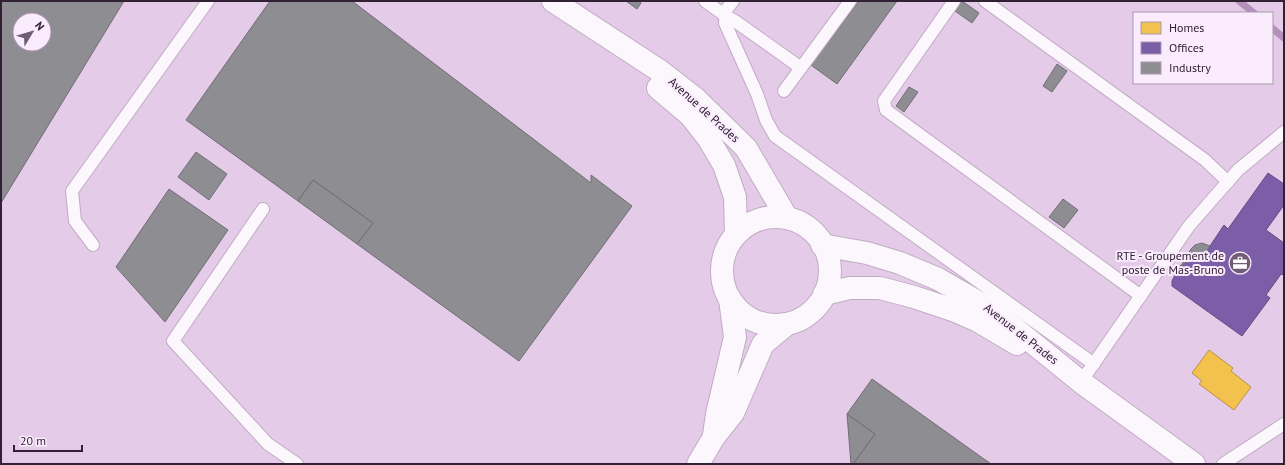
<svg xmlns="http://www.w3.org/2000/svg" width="1285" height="465" font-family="'PT Sans',sans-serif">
	<rect width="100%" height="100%" fill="#e4cbe8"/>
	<polygon fill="#f2c14e" stroke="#b89146" points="1209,350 1233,368 1231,371 1251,387 1234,410 1199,384 1202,381 1192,373"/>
	<polygon fill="#7b5ea7" stroke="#654b85" points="1268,173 1284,184 1284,205 1266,230 1284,243 1284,275 1281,274 1266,295 1270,298 1242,336 1172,286 1172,281 1176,273 1180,266 1189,260 1202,258 1224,225 1228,229"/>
	<g fill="#8d8d92" stroke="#726c76" fill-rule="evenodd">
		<path d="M1 1H124L1 203ZM20 20H44V44H20Z"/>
		<polygon points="270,1 352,1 591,183 591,175 632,206 519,361 357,244 373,223 313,180 298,201 186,120"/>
		<polygon points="626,1 638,1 641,3 637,9"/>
		<polygon points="859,1 897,1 837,84 811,65"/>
		<polygon points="962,1 979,13 972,23 955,11"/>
		<polygon points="1057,64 1067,71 1052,92 1043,86"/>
		<polygon points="909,87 918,92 904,112 896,106"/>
		<polygon points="196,152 227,174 209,200 178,177"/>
		<polygon points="313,180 373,223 357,244 298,201"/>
		<polygon points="169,189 228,230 165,322 116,267"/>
		<polygon points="1063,199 1078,210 1064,228 1049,217"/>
		<polygon points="1202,243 1210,246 1202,258 1189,260 1181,266 1191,249 1195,245"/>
		<polygon points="872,379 991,464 853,464 875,434 847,414"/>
		<polygon points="847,414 875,434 853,464 851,464"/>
	</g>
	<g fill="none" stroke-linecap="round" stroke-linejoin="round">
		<g stroke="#b690bc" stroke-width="7">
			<polyline points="1239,1 1254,13"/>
			<polyline points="1272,28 1284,38"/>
		</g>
		<g stroke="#c0acc3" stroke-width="14">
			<g id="service">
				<polyline points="705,1 726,16 735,21 801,68"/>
				<polyline points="733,1 726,10 725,23 757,94 766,120 775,136 1094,364"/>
				<polyline points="954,1 884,101 886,110 1141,296"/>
				<polyline points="985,1 1205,160 1228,182"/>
				<polyline points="784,91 850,1"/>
				<polyline points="263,209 173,341 268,444 297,464"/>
				<polyline points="93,245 75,221 72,191 208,1"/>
				<polyline points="1081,382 1189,226 1238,170 1284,132"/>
				<polyline points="1223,464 1284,424"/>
			</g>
		</g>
		<g stroke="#c0acc3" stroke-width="24">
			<g id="tertiary">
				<polyline points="714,435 717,414 735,337 730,299"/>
				<polyline points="698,464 714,437 733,413 763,344 787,324"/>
			</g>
		</g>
		<g stroke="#c0acc3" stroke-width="24">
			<g id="secondary">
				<polyline points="553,1 660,71 696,99 746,148 787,218"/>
				<polyline points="658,88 690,115 708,138 724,165 735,197 736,234"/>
				<circle cx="776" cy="271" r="54"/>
				<polyline points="822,245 867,253 900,263 938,279 992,310 1081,382 1194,464"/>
				<polyline points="824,294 850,288 880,288 914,297 953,310 978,321 1017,344"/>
			</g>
		</g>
		<use href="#service" stroke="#fbf7fc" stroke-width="12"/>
		<use href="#tertiary" stroke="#fbf7fc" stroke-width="22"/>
		<use href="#secondary" stroke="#fbf7fc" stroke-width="22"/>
	</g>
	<defs>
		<g id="office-disc" transform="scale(1.15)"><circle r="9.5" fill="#705c74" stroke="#faecfd"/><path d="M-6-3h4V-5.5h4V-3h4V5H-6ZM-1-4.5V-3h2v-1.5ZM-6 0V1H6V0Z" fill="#fff"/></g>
	</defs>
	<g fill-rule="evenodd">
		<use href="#office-disc" x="1240" y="263"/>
	</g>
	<g text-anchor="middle" stroke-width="4" stroke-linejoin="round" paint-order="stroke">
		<g font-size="12" fill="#322035" stroke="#faecfd">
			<text transform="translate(704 110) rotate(42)" y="4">Avenue de Prades</text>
			<text transform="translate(1021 334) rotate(38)" y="4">Avenue de Prades</text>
		</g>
		<g font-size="12" fill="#322035" stroke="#faecfd" text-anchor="end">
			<text x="1224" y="260">RTE - Groupement de<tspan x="1224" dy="14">poste de Mas-Bruno</tspan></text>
		</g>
	</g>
	<rect width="1285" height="465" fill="none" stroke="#322035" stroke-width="4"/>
	<rect x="1133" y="12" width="140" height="72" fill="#faecfd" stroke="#aa9aad"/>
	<rect x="1141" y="22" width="20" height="12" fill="#f2c14e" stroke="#aa9aad"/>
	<text x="1169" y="32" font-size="12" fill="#322035">Homes</text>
	<rect x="1141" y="42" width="20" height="12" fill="#7b5ea7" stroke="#aa9aad"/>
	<text x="1169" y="52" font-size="12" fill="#322035">Offices</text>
	<rect x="1141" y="62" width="20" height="12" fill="#8d8d92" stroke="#aa9aad"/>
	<text x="1169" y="72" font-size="12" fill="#322035">Industry</text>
	<g transform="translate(32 32) rotate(52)"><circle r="19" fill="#faecfd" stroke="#aa9aad"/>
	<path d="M0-3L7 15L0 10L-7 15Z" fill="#705c74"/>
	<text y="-6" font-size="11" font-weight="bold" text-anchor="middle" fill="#322035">N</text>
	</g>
	<path d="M14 445v6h68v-6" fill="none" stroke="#322035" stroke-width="2"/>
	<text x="20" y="445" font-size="12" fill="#322035" stroke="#faecfd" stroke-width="3" paint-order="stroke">20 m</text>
</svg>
